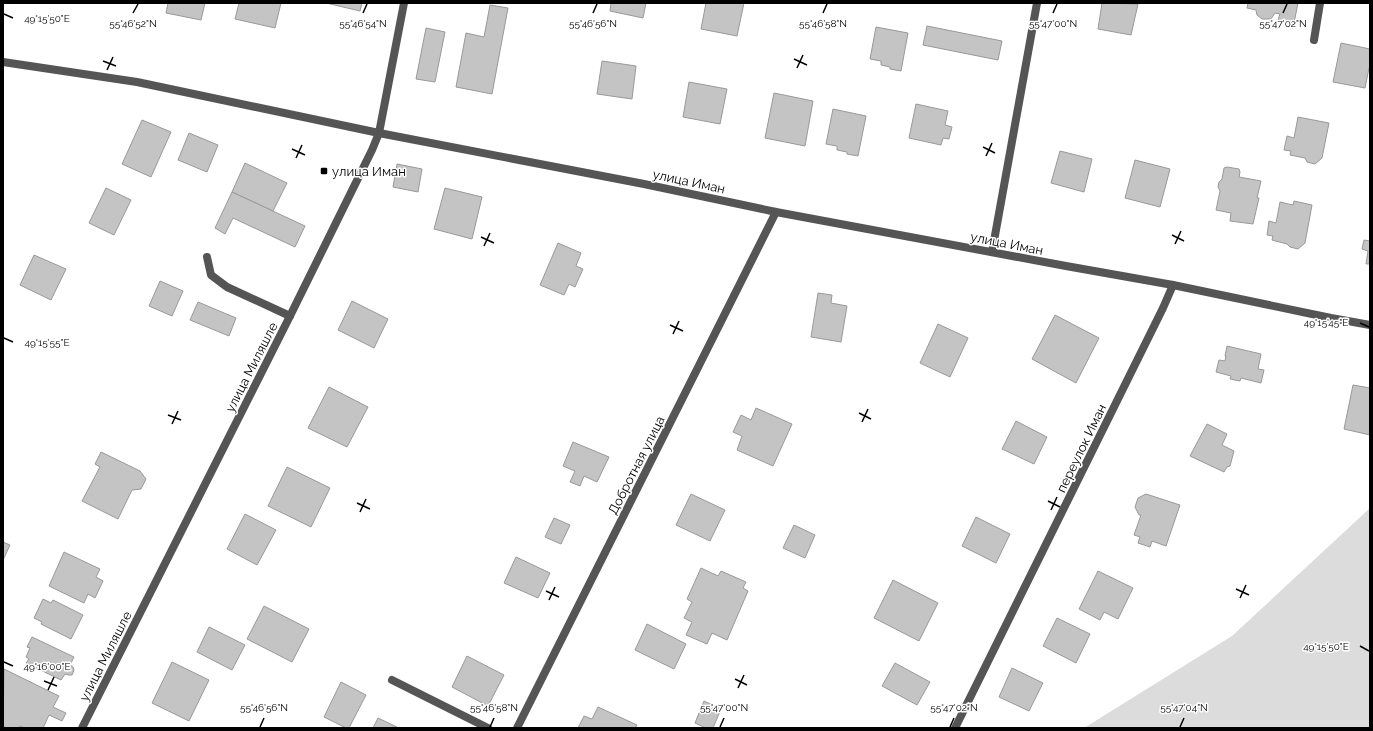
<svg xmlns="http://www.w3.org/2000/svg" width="1373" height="731" font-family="Raleway,sans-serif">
	<rect width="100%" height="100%" fill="#fff"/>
	<polygon fill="#dcdcdc" points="1370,508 1370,728 1084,728 1232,636"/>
	<g fill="#c4c4c4" stroke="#999">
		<polygon points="168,3 205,3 201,20 166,13"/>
		<polygon points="239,3 281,3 275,28 235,19"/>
		<polygon points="326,3 362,3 360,11"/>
		<polygon points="611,3 646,3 643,18 610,11"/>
		<polygon points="706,3 744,3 737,36 701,29"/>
		<polygon points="1102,3 1138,4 1131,35 1098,29"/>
		<polygon points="1248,3 1298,3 1294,23 1278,20 1280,14 1275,13 1271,19 1262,19 1257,15 1256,10 1247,8"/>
		<polygon points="490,5 508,8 492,94 456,87 466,33 484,37"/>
		<polygon points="927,26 1002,41 998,60 923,45"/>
		<polygon points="876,27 908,33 901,71 890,69 890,67 881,65 881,61 870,59"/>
		<polygon points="426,28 445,32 435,82 416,79"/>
		<polygon points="1341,43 1370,49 1370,68 1369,68 1365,88 1333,82"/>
		<polygon points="602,61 636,66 632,99 597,94"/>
		<polygon points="689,82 727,89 720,124 683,117"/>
		<polygon points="774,93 813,101 805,146 765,138"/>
		<polygon points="916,104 948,111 945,125 952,127 949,139 943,138 941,145 909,138"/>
		<polygon points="833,109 866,116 858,156 847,154 847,152 837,150 837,146 826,144"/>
		<polygon points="1298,117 1329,123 1322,158 1315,164 1307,162 1305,158 1290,155 1291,151 1284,150 1287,136 1294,138"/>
		<polygon points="142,120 171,132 151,177 122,164"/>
		<polygon points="189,133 218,145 207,172 178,160"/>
		<polygon points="1060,151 1092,159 1084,192 1051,183"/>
		<polygon points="1135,160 1170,169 1160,207 1125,198"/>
		<polygon points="245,163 287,183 273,211 232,192"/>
		<polygon points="397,164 422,169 418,192 393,187"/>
		<polygon points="1227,167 1239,169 1240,172 1239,177 1261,181 1257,198 1259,198 1253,224 1230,221 1231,213 1216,210 1220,191 1218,187 1219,182 1222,179 1224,168"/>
		<polygon points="106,188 131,200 114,235 89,223"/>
		<polygon points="445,188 482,197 472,239 434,229"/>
		<polygon points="232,192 305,226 295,247 233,218 225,234 215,228"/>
		<polygon points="1294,201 1312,205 1305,243 1298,249 1290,247 1287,244 1272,240 1273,236 1267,235 1269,221 1276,223 1280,202 1293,205"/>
		<polygon points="1364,240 1370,241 1370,264 1366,264 1368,251 1362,249"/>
		<polygon points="558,243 581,253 576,266 583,269 575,287 569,284 564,295 540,285"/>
		<polygon points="34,255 66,269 51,300 20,285"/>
		<polygon points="160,281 183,291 172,316 149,306"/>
		<polygon points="818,293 832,295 831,303 847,306 841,342 811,337"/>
		<polygon points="352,301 388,319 374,348 338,330"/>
		<polygon points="198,302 236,318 229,336 190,320"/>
		<polygon points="1055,315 1099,338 1076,383 1032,359"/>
		<polygon points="938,324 968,338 950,377 920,363"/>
		<polygon points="1227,346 1261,354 1258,369 1264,370 1261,383 1241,378 1240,381 1230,379 1231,376 1216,372 1219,360 1225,361 1226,356 1225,356"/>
		<polygon points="1353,385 1370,388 1370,435 1344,429"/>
		<polygon points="329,387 368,407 347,447 308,428"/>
		<polygon points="756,408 792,424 773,466 737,450 742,436 733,432 741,415 751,420"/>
		<polygon points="1016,421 1047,437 1034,464 1002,449"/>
		<polygon points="1207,424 1227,434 1222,445 1234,451 1230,466 1227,467 1224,472 1190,456"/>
		<polygon points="573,442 609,457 597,482 584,476 580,486 570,482 575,471 563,466"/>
		<polygon points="101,452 140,471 146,479 141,489 132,490 118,519 82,501 100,467 95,464"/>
		<polygon points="287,467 330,488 311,527 268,506"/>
		<polygon points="691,494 725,510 710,541 676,525"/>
		<polygon points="1146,494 1180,505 1166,546 1152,541 1150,547 1138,543 1140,537 1134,535 1141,515 1139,515 1135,507 1138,498"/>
		<polygon points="245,514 276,530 257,565 227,549"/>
		<polygon points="976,517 1010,534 996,563 962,546"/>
		<polygon points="554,518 570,525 561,544 545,537"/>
		<polygon points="794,525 815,535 805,558 783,548"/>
		<polygon points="3,542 10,545 3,560"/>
		<polygon points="64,552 100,569 96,577 103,581 95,598 88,594 84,603 49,586"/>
		<polygon points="516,557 550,573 538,598 504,583"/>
		<polygon points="701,568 718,576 721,571 746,582 743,588 748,591 727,640 712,633 707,644 686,635 692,622 684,618 692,602 687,599"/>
		<polygon points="1098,571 1133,588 1118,619 1104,612 1100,620 1079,609"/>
		<polygon points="893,580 938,603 919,641 874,618"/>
		<polygon points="43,599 51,603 53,600 83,615 71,639 41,624 42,622 34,618"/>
		<polygon points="264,606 309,629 292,662 247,639"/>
		<polygon points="1057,618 1090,634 1076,663 1043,646"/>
		<polygon points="647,624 686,644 674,669 635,650"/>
		<polygon points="209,627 245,645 232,670 197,652"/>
		<polygon points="32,637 74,657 70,665 73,667 74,670 72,675 69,675 65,674 61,680 26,663 29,659 26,657 30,648 27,647"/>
		<polygon points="467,656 504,675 488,706 452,687"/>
		<polygon points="172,662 209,680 189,721 152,703"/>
		<polygon points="895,663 930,682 917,705 882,686"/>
		<polygon points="1012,668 1043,683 1029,711 999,697"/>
		<polygon points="4,669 59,696 53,707 66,713 62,721 49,715 43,728 24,728 20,726 19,728 6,728 3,726"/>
		<polygon points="341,682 366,695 349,728 346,728 324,717"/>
		<polygon points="704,701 721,709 713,728 706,728 695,723"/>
		<polygon points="598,707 637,725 635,728 578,728 584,716 592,719"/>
		<polygon points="378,718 399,728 373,728"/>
	</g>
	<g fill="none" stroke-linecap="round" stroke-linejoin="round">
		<g stroke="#555" stroke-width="8">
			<polyline points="1314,40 1320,3"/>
			<polyline points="207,257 211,275 227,287 290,316"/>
			<polyline points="392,680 488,728"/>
		</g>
		<g stroke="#555" stroke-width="8">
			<polyline points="992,252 1037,3"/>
			<polyline points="82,728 290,316 372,150 379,133 404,3"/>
			<polyline points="517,728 776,212"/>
			<polyline points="955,728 1163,308 1173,285"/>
		</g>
		<polyline stroke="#555" stroke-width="8" points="3,62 137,82 379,133 644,184 776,212 1066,266 1173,285 1331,318 1370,325"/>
	</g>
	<path fill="none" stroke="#000" stroke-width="1.5" d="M133 13 138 4M363 13 367 4M593 13 597 4M823 13 827 4M1053 13 1057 4M1283 13 1287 4M4 14 13 18M794 59 807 65M103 61 116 66M797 68 803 55M107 70 113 57M983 147 995 153M292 149 305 155M986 156 992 143M296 158 302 145M1172 235 1184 241M481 237 494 243M1175 244 1181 231M484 246 490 233M1360 323 1369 327M670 325 683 331M673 334 679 321M4 338 13 342M859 413 871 419M168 415 181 420M862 422 868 409M172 424 178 411M1048 501 1060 507M357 503 370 509M1051 510 1057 497M360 512 366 499M1236 589 1249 595M546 591 559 597M1240 598 1246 585M549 600 555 587M1360 646 1369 651M4 662 13 666M735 679 747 685M44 681 57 686M738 688 744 675M48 690 54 677M260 727 264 718M490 727 494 718M720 727 724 718M950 727 954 718M1180 727 1184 718"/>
	<rect fill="#000" stroke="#fff" stroke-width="1.5" x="320" y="167" width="8" height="8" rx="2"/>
	<g text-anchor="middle" stroke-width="3" stroke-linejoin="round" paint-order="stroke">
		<g font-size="13" fill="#000" stroke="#fff" text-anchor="start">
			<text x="332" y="176">улица Иман</text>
		</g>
		<g font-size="13" fill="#000" stroke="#fff">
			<text transform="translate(689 181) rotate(12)" y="5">улица Иман</text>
			<text transform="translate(1007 243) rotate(11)" y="5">улица Иман</text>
			<text transform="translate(251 367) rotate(-63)" y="5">улица Миляшле</text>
			<text transform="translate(1081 448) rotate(-64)" y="5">переулок Иман</text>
			<text transform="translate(636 465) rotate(-63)" y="5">Добротная улица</text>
			<text transform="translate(105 656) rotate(-63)" y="5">улица Миляшле</text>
		</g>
	</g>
	<g font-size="10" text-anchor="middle" fill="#000" stroke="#fff" stroke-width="3" stroke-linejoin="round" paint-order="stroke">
		<text x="47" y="22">49°15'50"E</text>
		<text x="133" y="27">55°46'52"N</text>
		<text x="363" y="27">55°46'54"N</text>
		<text x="593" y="27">55°46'56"N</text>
		<text x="823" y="27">55°46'58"N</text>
		<text x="1053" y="27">55°47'00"N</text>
		<text x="1283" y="27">55°47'02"N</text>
		<text x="1326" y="326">49°15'45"E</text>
		<text x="47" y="346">49°15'55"E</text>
		<text x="1326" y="650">49°15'50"E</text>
		<text x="47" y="670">49°16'00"E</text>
		<text x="264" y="711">55°46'56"N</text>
		<text x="494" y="711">55°46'58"N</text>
		<text x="724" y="711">55°47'00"N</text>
		<text x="1184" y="711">55°47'04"N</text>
		<text x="954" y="711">55°47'02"N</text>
	</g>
	<rect width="1373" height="731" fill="none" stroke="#000000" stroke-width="8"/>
</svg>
